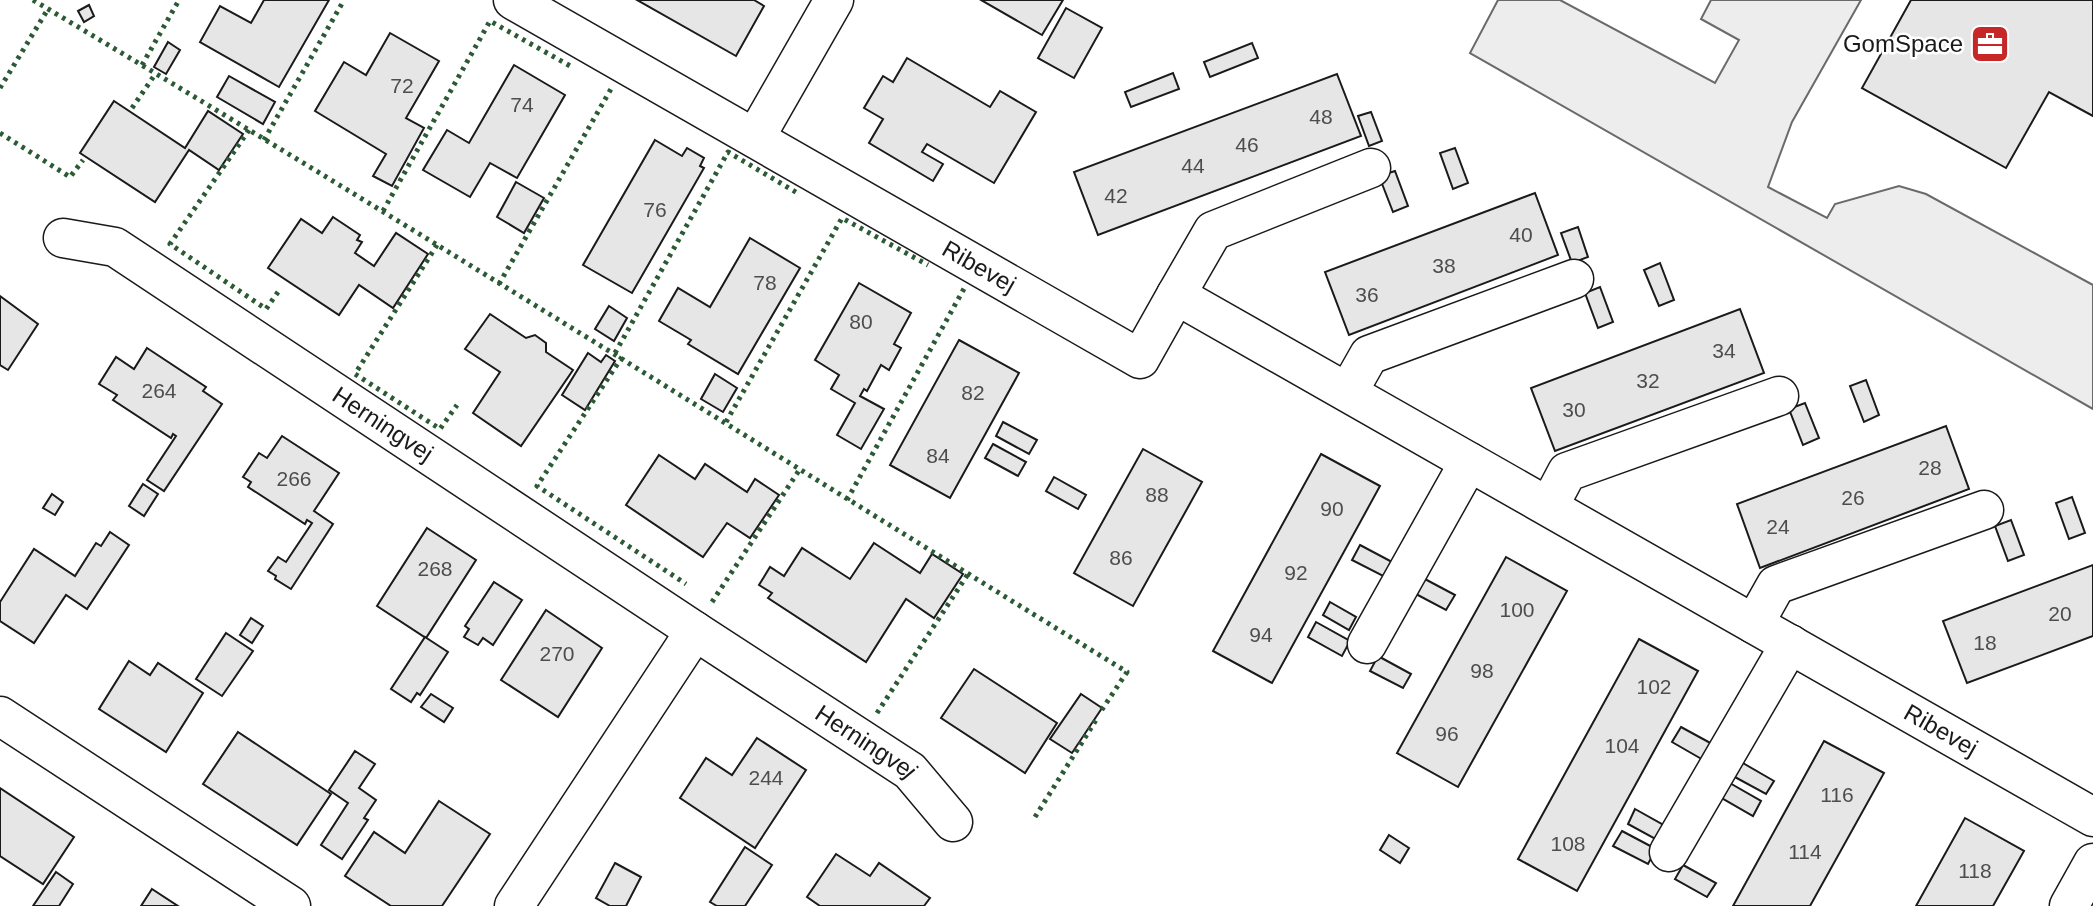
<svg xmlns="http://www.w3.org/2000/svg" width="2093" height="906" font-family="Arial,sans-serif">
	<rect width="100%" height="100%" fill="#fff"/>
	<polygon fill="#ededed" stroke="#6a6a6a" stroke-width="2" points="1498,0 1560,0 1715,83 1739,40 1701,19 1711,0 1861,0 1792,122 1768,187 1827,218 1835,204 1899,186 1926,194 2093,285 2093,409 1470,53"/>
	<g fill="#e6e6e6" stroke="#1a1a1a" stroke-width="2">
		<polygon points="264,0 329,0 279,87 200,42 220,6 251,23"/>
		<polygon points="637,0 754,0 764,6 736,56"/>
		<polygon points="981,0 1063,0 1042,35"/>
		<polygon points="1911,0 2093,0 2093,116 2049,92 2006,168 1862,88"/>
		<polygon points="89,5 94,16 84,22 78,11"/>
		<polygon points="1066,8 1102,28 1074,78 1038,58"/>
		<polygon points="390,33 439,61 406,118 424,128 392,186 373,176 386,154 315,111 344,62 366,75"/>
		<polygon points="168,42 180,50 166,74 154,67"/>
		<polygon points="1252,43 1258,58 1210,77 1204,62"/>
		<polygon points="907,58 990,107 1000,91 1036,112 994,183 927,144 922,152 943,164 933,181 869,143 883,119 864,108 883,76 893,82"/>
		<polygon points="514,65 565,95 517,178 490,163 470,197 423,170 447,130 469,143"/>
		<polygon points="1173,73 1179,89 1131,107 1125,92"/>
		<polygon points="1337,74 1361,136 1098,235 1074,172"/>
		<polygon points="229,76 275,102 263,124 217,97"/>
		<polygon points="114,101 185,148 208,111 243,134 219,170 189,150 155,202 80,153"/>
		<polygon points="1371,112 1382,141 1369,146 1358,116"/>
		<polygon points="655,140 682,156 687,148 704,158 700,166 704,168 632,293 583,265"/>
		<polygon points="1455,148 1468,183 1453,189 1440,153"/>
		<polygon points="1395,171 1408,206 1393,212 1379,176"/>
		<polygon points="516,182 544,198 524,233 497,217"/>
		<polygon points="1535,193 1558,255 1349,335 1325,272"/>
		<polygon points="333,217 360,235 357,240 362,242 355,253 374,266 396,233 428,254 393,308 359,285 339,315 268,268 301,219 322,233"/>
		<polygon points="1578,227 1588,257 1572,263 1561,233"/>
		<polygon points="750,238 800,268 738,374 688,344 691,340 659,321 678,288 710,307"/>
		<polygon points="1660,263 1674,300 1659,306 1644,270"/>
		<polygon points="859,283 911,313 894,344 901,348 889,370 881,365 867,391 864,389 860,396 884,409 861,449 837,435 855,403 831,389 839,375 815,360"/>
		<polygon points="1600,287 1613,322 1598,328 1585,293"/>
		<polygon points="0,296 38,324 8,370 0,365"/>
		<polygon points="609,306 627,318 614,341 595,329"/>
		<polygon points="1740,309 1764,373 1555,451 1531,388"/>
		<polygon points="490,314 526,338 535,335 546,343 546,352 573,370 521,446 473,413 500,372 465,349"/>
		<polygon points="959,340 1019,373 950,498 890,465"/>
		<polygon points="147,348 206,387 203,391 222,404 164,491 147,480 176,436 173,434 171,438 113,400 117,395 99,384 116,357 134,369"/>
		<polygon points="588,353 601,362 606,355 615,361 585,410 562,395"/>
		<polygon points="715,374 737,388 723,412 701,399"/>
		<polygon points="1866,380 1879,415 1864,422 1850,386"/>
		<polygon points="1805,403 1819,438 1803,445 1789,409"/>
		<polygon points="1003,422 1037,440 1029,454 996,436"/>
		<polygon points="1946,426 1969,489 1760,568 1737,504"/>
		<polygon points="282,436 339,473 314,511 333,524 291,589 275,579 276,576 268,571 278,557 286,562 312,523 307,520 305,524 248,487 251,482 243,477 259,453 267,458"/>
		<polygon points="993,444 1026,462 1018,476 985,458"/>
		<polygon points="1143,449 1202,482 1133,606 1074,573"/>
		<polygon points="1321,454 1380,486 1272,683 1213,651"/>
		<polygon points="659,455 695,479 705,464 747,492 755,479 779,495 750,538 727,523 703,557 626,505"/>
		<polygon points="1054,477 1086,495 1078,509 1046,491"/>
		<polygon points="143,484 158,494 144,516 129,506"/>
		<polygon points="52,494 63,502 55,515 43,508"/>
		<polygon points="2072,497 2085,533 2069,539 2056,503"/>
		<polygon points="2011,520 2024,555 2008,561 1995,526"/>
		<polygon points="427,528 476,560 426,638 377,606"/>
		<polygon points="110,532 129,545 87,609 66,595 34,643 0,621 0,602 34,549 75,576 96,543 101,546"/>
		<polygon points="874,543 920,573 932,554 963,574 934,618 906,599 866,662 768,598 772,593 759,585 770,567 784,576 802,548 850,579"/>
		<polygon points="1360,545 1394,563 1387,578 1352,560"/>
		<polygon points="1506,557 1567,591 1458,787 1397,753"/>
		<polygon points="2093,565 2093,636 1967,683 1943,621"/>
		<polygon points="1423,578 1455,595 1446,610 1414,593"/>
		<polygon points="494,582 522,600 493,645 483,638 478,645 464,637 469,629 465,626"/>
		<polygon points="1330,602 1356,617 1349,630 1323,615"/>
		<polygon points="546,610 602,648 558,717 501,680"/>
		<polygon points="251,618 263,626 252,643 240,635"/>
		<polygon points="1316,622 1350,641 1342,656 1308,637"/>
		<polygon points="226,633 253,651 222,696 196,679"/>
		<polygon points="425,637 448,652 420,695 417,693 411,702 391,689"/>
		<polygon points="1639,639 1698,671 1577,891 1518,859"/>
		<polygon points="1378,656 1411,674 1403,688 1370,671"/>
		<polygon points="129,661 150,675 158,663 203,693 166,752 99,709"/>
		<polygon points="974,669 1057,723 1025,773 941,718"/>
		<polygon points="431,694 453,708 444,722 421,707"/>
		<polygon points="1081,694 1102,708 1072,753 1050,739"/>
		<polygon points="1681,727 1714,745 1705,761 1672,742"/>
		<polygon points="238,732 331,794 297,845 203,784"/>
		<polygon points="757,738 806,770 755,848 680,798 706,758 732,775"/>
		<polygon points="1824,741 1884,773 1810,906 1733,906"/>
		<polygon points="355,751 375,764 359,788 376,800 364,818 368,820 342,859 321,845 348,803 329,790"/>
		<polygon points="1741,762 1774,781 1766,794 1733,776"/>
		<polygon points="1728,782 1761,801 1753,816 1720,797"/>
		<polygon points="0,788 74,837 43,884 0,856"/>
		<polygon points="439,801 490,834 442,906 391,906 345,876 374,832 405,853"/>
		<polygon points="1635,809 1667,827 1659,841 1628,824"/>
		<polygon points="1965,818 2024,851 1993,906 1916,906"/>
		<polygon points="1622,831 1656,849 1648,864 1613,846"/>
		<polygon points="1389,835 1409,848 1400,863 1380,850"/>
		<polygon points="745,847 772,865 745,906 717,906 710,902"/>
		<polygon points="836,854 870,876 879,863 930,898 924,906 820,906 807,897"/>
		<polygon points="615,863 641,877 626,906 610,906 596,898"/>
		<polygon points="1683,865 1716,883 1707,897 1675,879"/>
		<polygon points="56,872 73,884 59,906 33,906"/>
		<polygon points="152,889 178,906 141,906"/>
	</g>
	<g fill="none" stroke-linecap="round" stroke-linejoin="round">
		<g stroke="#1a1a1a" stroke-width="41">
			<g id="minor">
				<path id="s1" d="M513 0 1140 359 1176 295 2093 817"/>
				<polyline points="755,138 834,0"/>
				<path id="s2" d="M63 238 115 247 695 631 910 771 953 822"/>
				<polyline points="1176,295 1213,231 1371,168"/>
				<polyline points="1348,392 1369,355 1574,279"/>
				<polyline points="1549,506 1567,472 1779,396"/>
				<polyline points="1754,624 1776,585 1984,510"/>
				<polyline points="1367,644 1469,462"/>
				<polyline points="0,716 291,906"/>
				<polyline points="1669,852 1790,644"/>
				<polyline points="514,906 695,631"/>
				<polyline points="2069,906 2093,863"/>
			</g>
		</g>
		<use href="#minor" stroke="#fff" stroke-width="38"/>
		<g stroke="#2b5a34" stroke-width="5" stroke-dasharray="3.5 5" stroke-linecap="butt">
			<path d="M33 0C401 219 762 447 1127 672L1101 711"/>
			<polyline points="142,65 179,0"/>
			<polyline points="0,88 48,9"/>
			<polyline points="132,108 156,73"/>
			<polyline points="249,130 170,244 266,309 278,292"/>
			<polyline points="0,133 70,177 83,160"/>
			<polyline points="264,140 344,0"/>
			<polyline points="383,211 490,21 572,67"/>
			<polyline points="437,245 355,374 440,429 457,405"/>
			<polyline points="499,284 611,89"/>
			<polyline points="615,353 728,152 799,194"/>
			<polyline points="622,357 537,486 686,584"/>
			<polyline points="726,422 842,218 928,265"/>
			<polyline points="847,500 966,285"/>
			<polyline points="712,602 800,469"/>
			<polyline points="877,713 968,574"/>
			<polyline points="1035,817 1096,720"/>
		</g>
	</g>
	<defs>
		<g id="office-square" transform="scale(2.0125)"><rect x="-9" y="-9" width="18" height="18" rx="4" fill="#c62828" stroke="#fff"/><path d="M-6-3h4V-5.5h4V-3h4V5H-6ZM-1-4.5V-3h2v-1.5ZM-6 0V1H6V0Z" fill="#fff"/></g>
	</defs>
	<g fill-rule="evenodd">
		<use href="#office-square" x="1990" y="44"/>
	</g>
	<g text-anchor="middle" stroke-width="5" stroke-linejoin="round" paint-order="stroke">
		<g font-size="21" fill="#4d4d4d">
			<text x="402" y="93">72</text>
			<text x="522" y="112">74</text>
			<text x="1321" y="124">48</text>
			<text x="1247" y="152">46</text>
			<text x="1193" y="173">44</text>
			<text x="1116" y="203">42</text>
			<text x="655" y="217">76</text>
			<text x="1521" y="242">40</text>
			<text x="1444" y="273">38</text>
			<text x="765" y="290">78</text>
			<text x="1367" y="302">36</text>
			<text x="861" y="329">80</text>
			<text x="1724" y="358">34</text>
			<text x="1648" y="388">32</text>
			<text x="159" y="398">264</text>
			<text x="973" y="400">82</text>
			<text x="1574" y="417">30</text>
			<text x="938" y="463">84</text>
			<text x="1930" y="475">28</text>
			<text x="294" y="486">266</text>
			<text x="1157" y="502">88</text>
			<text x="1853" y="505">26</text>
			<text x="1332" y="516">90</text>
			<text x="1778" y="534">24</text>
			<text x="1121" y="565">86</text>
			<text x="435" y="576">268</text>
			<text x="1296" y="580">92</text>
			<text x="1517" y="617">100</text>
			<text x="2060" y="621">20</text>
			<text x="1261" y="642">94</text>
			<text x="1985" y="650">18</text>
			<text x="557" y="661">270</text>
			<text x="1482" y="678">98</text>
			<text x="1654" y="694">102</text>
			<text x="1447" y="741">96</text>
			<text x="1622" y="753">104</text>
			<text x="766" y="785">244</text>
			<text x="1837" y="802">116</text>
			<text x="1568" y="851">108</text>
			<text x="1805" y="859">114</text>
			<text x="1975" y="878">118</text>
		</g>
		<g font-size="24" fill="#1a1a1a" stroke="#fff" text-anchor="end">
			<text x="1963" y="52">GomSpace</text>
		</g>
		<g font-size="24" fill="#1a1a1a" stroke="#fff">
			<text dy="8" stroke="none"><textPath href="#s1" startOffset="537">Ribevej</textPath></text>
			<text dy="8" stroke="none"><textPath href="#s2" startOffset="374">Herningvej</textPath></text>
			<text dy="8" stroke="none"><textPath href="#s1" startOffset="1676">Ribevej</textPath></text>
			<text dy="8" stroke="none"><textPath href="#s2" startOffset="952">Herningvej</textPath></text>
		</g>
	</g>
</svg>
